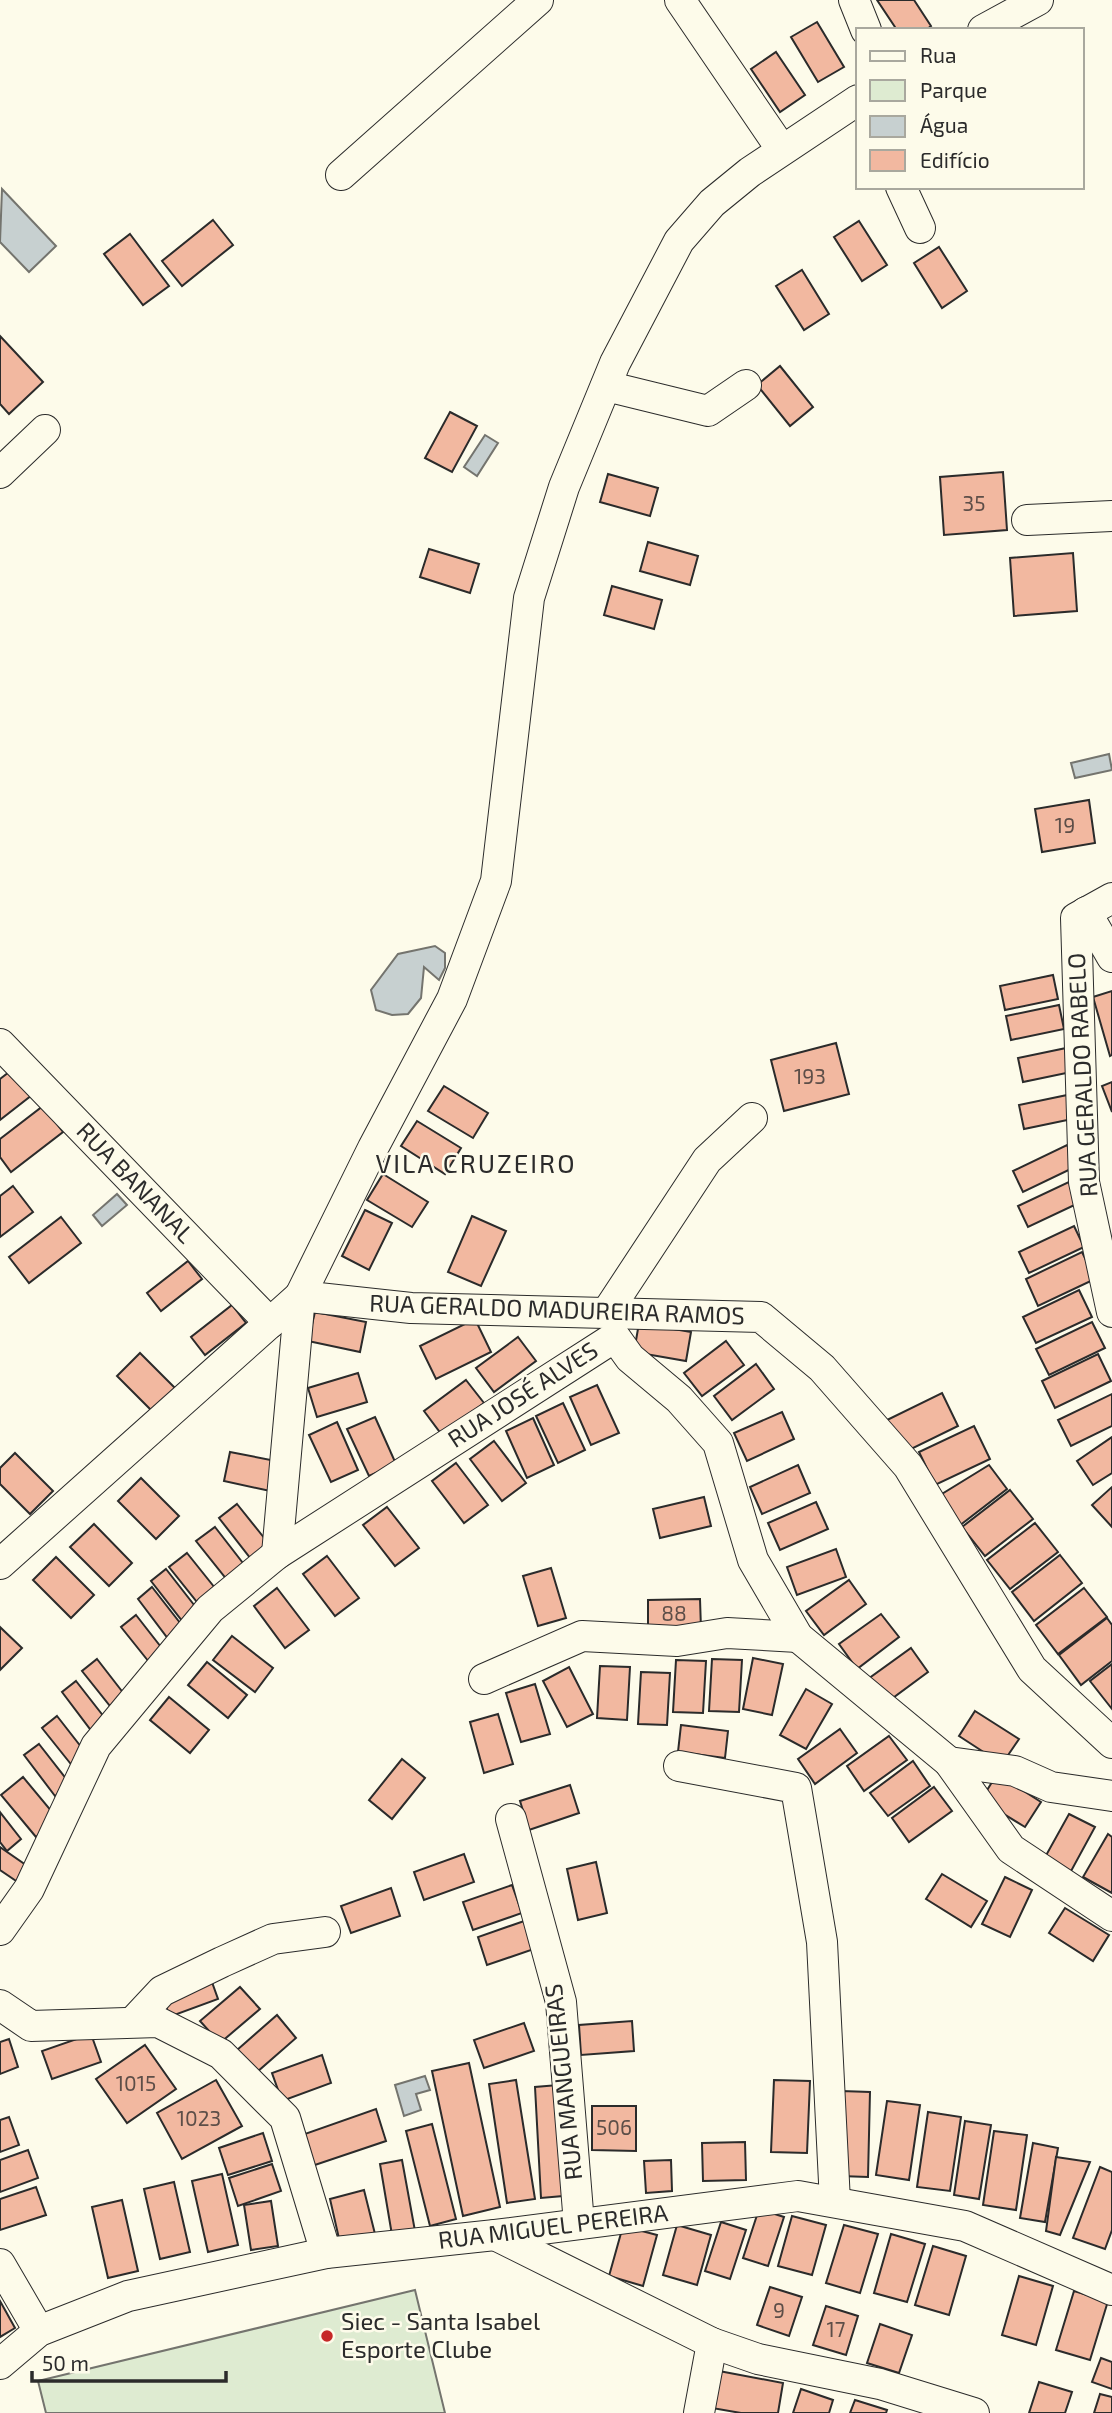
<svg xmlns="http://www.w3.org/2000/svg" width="1112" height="2413" font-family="'Exo 2',sans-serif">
	<rect width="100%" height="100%" fill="#fdfbea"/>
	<polygon fill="#deebd1" stroke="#74746e" stroke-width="2" points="415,2290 445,2413 46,2413 38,2381"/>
	<g fill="#c7d0d0" stroke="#74746e" stroke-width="2">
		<polygon points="2,189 56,246 29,272 0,242"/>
		<polygon points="485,435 498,443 477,476 464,467"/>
		<polygon points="1109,754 1112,770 1075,778 1071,763"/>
		<polygon points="435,946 445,953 445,968 439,980 424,967 421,998 408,1014 392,1015 376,1010 371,990 398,954"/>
		<polygon points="117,1194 127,1205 102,1226 93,1215"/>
		<polygon points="425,2076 430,2090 416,2094 421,2110 404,2116 395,2085"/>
	</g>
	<g fill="#f2b8a0" stroke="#2b2b2b" stroke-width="2">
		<polygon points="877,0 914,0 931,26 926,30 897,30"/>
		<polygon points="817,22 844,67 818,82 791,37"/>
		<polygon points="776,52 805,95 780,112 751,69"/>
		<polygon points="213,220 233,245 182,286 162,261"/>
		<polygon points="859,221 887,265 862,281 834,237"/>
		<polygon points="130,234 169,286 143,305 104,254"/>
		<polygon points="939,247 967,291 942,308 914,263"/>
		<polygon points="802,270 829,314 804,330 776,286"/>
		<polygon points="0,336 43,382 9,414 0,404"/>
		<polygon points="780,366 813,407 790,426 757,385"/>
		<polygon points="450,412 477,426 452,472 425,458"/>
		<polygon points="1003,472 1007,530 944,535 940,477"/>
		<polygon points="608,474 658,488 650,516 600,502"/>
		<polygon points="648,542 698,556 690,585 640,571"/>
		<polygon points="429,549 479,564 470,593 420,577"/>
		<polygon points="1073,553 1077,611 1014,616 1010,558"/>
		<polygon points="612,586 662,600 654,629 604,615"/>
		<polygon points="1089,800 1095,843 1042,852 1035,809"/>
		<polygon points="1053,975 1058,999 1005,1010 1000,986"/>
		<polygon points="1112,991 1112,1055 1110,1056 1093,997"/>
		<polygon points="1059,1005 1064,1029 1011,1040 1006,1016"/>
		<polygon points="836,1043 849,1094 784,1111 771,1060"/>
		<polygon points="1071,1047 1076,1071 1023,1082 1018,1058"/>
		<polygon points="13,1069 32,1095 0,1120 0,1079"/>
		<polygon points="1112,1082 1112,1112 1102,1086"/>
		<polygon points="444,1086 488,1113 473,1138 428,1111"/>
		<polygon points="1072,1094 1077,1118 1024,1129 1019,1105"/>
		<polygon points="43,1106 63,1132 11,1172 0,1157 0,1139"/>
		<polygon points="417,1121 461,1148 445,1174 401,1146"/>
		<polygon points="1067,1145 1077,1166 1023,1192 1013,1171"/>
		<polygon points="383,1174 428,1202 412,1227 367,1200"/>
		<polygon points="1073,1180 1083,1201 1028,1227 1018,1206"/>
		<polygon points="13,1186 33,1212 0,1237 0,1196"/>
		<polygon points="365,1210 392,1223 369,1270 342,1256"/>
		<polygon points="472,1216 506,1231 481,1286 448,1272"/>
		<polygon points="61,1217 81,1243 29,1283 9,1257"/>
		<polygon points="1074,1226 1084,1247 1029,1273 1019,1252"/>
		<polygon points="1082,1252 1095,1279 1038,1306 1026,1279"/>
		<polygon points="188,1261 202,1279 161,1311 147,1293"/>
		<polygon points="1079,1290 1092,1317 1036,1343 1023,1317"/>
		<polygon points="232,1305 246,1323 205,1355 191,1337"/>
		<polygon points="315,1312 366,1322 360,1352 308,1341"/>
		<polygon points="475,1319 491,1352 436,1379 420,1346"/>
		<polygon points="1092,1322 1105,1348 1049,1375 1036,1349"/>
		<polygon points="639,1323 691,1332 686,1361 634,1352"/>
		<polygon points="518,1337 536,1361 494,1392 476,1368"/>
		<polygon points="726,1341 744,1365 702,1396 684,1373"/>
		<polygon points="140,1353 178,1391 155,1414 117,1376"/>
		<polygon points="1098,1354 1111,1381 1055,1408 1042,1381"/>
		<polygon points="756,1364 774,1389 732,1420 714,1396"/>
		<polygon points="358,1373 367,1402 317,1417 308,1388"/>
		<polygon points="466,1380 484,1403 442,1435 424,1411"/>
		<polygon points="597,1385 619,1433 591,1445 570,1397"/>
		<polygon points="942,1393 958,1426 903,1453 887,1420"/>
		<polygon points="1112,1394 1112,1426 1071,1446 1058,1420"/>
		<polygon points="563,1403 585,1450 558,1463 536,1416"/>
		<polygon points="782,1412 794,1439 747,1461 734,1433"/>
		<polygon points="375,1417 396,1464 369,1476 347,1429"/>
		<polygon points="533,1418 554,1465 527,1478 506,1431"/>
		<polygon points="337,1422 358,1470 331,1482 309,1435"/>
		<polygon points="974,1426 990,1459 935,1485 919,1452"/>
		<polygon points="1112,1437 1112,1473 1093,1485 1077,1461"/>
		<polygon points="494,1441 526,1483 502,1501 470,1459"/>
		<polygon points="230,1452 281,1462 275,1492 224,1481"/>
		<polygon points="15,1453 53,1491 30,1514 0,1484 0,1468"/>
		<polygon points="456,1463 488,1505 464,1523 432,1481"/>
		<polygon points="798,1465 810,1493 762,1514 750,1487"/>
		<polygon points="989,1465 1007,1489 959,1526 937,1497"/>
		<polygon points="141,1478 179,1516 156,1539 118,1501"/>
		<polygon points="1112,1487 1112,1527 1092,1505"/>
		<polygon points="1010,1490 1033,1519 985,1556 962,1527"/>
		<polygon points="704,1497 711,1526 660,1538 653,1509"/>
		<polygon points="816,1502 828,1529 780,1550 768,1523"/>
		<polygon points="237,1504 269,1544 251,1559 219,1518"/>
		<polygon points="387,1507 419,1548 395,1566 363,1525"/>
		<polygon points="1035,1523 1058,1552 1010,1589 987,1560"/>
		<polygon points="94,1524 132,1563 109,1586 70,1547"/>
		<polygon points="215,1527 246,1567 228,1581 196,1541"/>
		<polygon points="836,1549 846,1577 797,1595 787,1567"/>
		<polygon points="187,1553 219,1593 201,1607 169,1567"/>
		<polygon points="1060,1555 1082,1583 1034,1621 1012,1592"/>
		<polygon points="327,1556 359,1598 335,1616 303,1574"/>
		<polygon points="56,1557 94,1595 71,1618 33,1580"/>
		<polygon points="551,1568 566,1618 538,1626 523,1576"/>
		<polygon points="166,1569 198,1610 183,1622 151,1581"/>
		<polygon points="849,1580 866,1604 824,1635 806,1611"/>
		<polygon points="152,1587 184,1628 169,1640 138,1599"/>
		<polygon points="277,1588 309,1630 285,1648 254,1606"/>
		<polygon points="1084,1588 1107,1617 1058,1654 1036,1625"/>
		<polygon points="700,1599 701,1629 648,1630 648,1600"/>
		<polygon points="881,1614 899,1637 857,1669 839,1644"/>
		<polygon points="136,1615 168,1656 153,1667 121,1627"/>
		<polygon points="1107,1618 1112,1625 1112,1661 1081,1685 1059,1655"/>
		<polygon points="0,1627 22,1648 0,1670"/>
		<polygon points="232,1636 273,1668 255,1692 213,1660"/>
		<polygon points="911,1648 928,1672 886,1703 868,1679"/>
		<polygon points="753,1658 783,1664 772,1715 743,1709"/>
		<polygon points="97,1659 128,1699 114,1711 82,1671"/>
		<polygon points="712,1659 742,1660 739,1712 709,1711"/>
		<polygon points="676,1660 706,1661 703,1713 673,1712"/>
		<polygon points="207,1662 247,1695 228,1718 188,1685"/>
		<polygon points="1112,1664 1112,1709 1090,1681"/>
		<polygon points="600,1666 630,1667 627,1720 597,1718"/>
		<polygon points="569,1667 593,1714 567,1727 543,1681"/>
		<polygon points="641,1672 670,1673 667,1725 638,1724"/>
		<polygon points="76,1681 108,1722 93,1733 62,1692"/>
		<polygon points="535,1684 550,1734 521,1742 506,1693"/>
		<polygon points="806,1689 832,1704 806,1749 780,1735"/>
		<polygon points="169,1697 209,1730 190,1753 150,1720"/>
		<polygon points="975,1711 1019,1739 1002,1764 959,1736"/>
		<polygon points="498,1714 513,1764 484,1773 470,1722"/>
		<polygon points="57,1716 89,1757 74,1768 42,1728"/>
		<polygon points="681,1725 728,1731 725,1758 678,1752"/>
		<polygon points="840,1729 857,1753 815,1784 798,1759"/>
		<polygon points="889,1736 907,1760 864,1791 847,1766"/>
		<polygon points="39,1744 71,1785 55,1796 24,1755"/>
		<polygon points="402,1759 425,1778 392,1819 369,1800"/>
		<polygon points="913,1761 930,1786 888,1816 870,1793"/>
		<polygon points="997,1774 1041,1802 1025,1827 981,1800"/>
		<polygon points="23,1777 58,1819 36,1837 1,1795"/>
		<polygon points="570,1785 579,1813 529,1830 520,1801"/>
		<polygon points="934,1787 952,1811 909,1842 892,1818"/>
		<polygon points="0,1812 21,1839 7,1851 0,1842"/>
		<polygon points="1069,1814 1095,1827 1070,1873 1044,1859"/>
		<polygon points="1108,1834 1112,1837 1112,1893 1083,1877"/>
		<polygon points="0,1847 36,1872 25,1887 0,1870"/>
		<polygon points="464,1854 474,1882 424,1900 414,1872"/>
		<polygon points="596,1862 607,1913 578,1920 567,1869"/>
		<polygon points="942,1874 987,1901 971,1927 926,1899"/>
		<polygon points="1005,1877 1032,1890 1010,1937 982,1924"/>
		<polygon points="512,1885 522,1913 473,1930 463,1902"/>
		<polygon points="391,1888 400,1916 351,1933 341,1906"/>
		<polygon points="1065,1908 1109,1935 1093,1961 1049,1933"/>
		<polygon points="527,1920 537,1948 487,1965 478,1937"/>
		<polygon points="208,1971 218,1999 169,2017 165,2002"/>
		<polygon points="240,1987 260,2009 220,2043 200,2021"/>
		<polygon points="277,2015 296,2038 257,2072 237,2050"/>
		<polygon points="632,2021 634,2051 581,2055 579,2025"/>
		<polygon points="524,2023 534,2051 484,2068 474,2040"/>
		<polygon points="91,2034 101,2062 52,2079 42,2051"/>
		<polygon points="9,2039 18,2067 0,2074 0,2042"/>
		<polygon points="145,2045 176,2089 127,2123 96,2079"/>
		<polygon points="322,2055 331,2083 282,2101 272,2073"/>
		<polygon points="469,2063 500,2207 463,2216 432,2071"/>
		<polygon points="216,2080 242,2126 182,2159 157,2113"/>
		<polygon points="516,2080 535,2199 507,2203 489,2084"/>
		<polygon points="774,2080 810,2081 807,2153 771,2152"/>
		<polygon points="558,2085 563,2196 541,2198 535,2087"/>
		<polygon points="841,2091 870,2092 868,2177 840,2176"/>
		<polygon points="887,2101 920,2105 909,2180 876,2175"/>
		<polygon points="592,2106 636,2106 636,2151 592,2150"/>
		<polygon points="376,2109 386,2141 309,2167 299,2136"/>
		<polygon points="928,2112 961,2117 950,2191 917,2187"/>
		<polygon points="9,2117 19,2145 0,2152 0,2120"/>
		<polygon points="965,2121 991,2125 979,2199 954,2195"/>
		<polygon points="432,2124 456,2219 430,2226 406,2131"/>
		<polygon points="994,2131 1027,2135 1016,2210 983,2205"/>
		<polygon points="263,2133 272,2161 228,2175 219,2148"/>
		<polygon points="745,2142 746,2180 703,2181 702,2143"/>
		<polygon points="1033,2143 1058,2148 1045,2222 1020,2218"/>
		<polygon points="28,2150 38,2178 0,2192 0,2160"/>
		<polygon points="1056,2157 1090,2162 1060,2235 1046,2231"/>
		<polygon points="402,2160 415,2231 392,2235 380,2164"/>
		<polygon points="671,2160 672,2191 646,2193 644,2161"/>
		<polygon points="272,2164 281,2191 238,2206 229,2178"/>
		<polygon points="1100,2167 1112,2172 1112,2230 1105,2249 1073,2238"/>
		<polygon points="222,2174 238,2245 208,2252 192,2181"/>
		<polygon points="174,2182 190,2252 160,2259 144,2189"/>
		<polygon points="36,2187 46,2215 0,2230 0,2199"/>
		<polygon points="364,2190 375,2234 340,2243 330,2199"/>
		<polygon points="122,2200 138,2271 108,2278 92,2207"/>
		<polygon points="271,2201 278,2246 251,2250 244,2205"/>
		<polygon points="759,2209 784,2217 768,2266 743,2258"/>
		<polygon points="792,2216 826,2225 812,2275 778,2266"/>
		<polygon points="721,2222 746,2230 730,2279 705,2271"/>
		<polygon points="677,2225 711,2235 697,2285 663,2275"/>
		<polygon points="844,2225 878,2234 860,2293 826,2283"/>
		<polygon points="623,2226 657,2235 643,2286 609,2276"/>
		<polygon points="891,2234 925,2244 907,2302 874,2293"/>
		<polygon points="933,2246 966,2256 949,2315 915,2305"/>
		<polygon points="1019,2276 1053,2286 1036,2345 1002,2335"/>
		<polygon points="770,2287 802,2297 789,2336 757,2325"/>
		<polygon points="1074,2291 1108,2301 1090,2360 1056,2350"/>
		<polygon points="0,2301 15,2328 0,2337"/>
		<polygon points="826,2306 858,2316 846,2355 813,2345"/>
		<polygon points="880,2324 912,2335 899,2373 867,2363"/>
		<polygon points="1101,2358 1112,2362 1112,2389 1092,2382"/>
		<polygon points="719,2371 783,2383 778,2413 741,2413 712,2408"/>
		<polygon points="1039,2382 1072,2392 1065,2413 1029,2413"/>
		<polygon points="801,2389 833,2400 829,2413 793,2413"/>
		<polygon points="1100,2394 1112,2397 1112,2413 1094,2413"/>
		<polygon points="855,2400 887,2410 886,2413 850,2413"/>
	</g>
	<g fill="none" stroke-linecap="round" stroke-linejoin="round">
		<g stroke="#2b2b2b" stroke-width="32">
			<g id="minor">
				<polyline points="680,0 782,150"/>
				<polyline points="854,0 866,30"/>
				<polyline points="983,30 1038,0"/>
				<polyline points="341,175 538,0"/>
				<polyline points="901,187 920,228"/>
				<polyline points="606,386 708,411 746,385"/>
				<polyline points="0,473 45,430"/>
				<polyline points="1027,520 1112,516"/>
				<polyline points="1112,898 1076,918 1084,1182 1112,1312"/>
				<polyline points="1086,912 1112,957"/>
				<polyline points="0,1044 270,1323"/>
				<polyline points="300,1296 411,1308 761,1317 822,1368 908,1466 1032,1669 1112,1743"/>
				<polyline points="607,1312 707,1160 752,1118"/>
				<polyline points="277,1554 300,1296 373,1148 452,999 496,881 529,598 564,487 615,363 679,241 712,203 750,172 858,100"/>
				<polyline points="0,1564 300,1296"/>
				<polyline points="484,1679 582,1636 677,1641 727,1633 798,1637"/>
				<polyline points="949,1762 1015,1771 1051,1787 1112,1796"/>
				<polyline points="679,1766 796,1788 822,1942 835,2202"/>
				<polyline points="511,1819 561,2002 579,2224"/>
				<polyline points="0,1930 29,1889 96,1746 210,1609 277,1554 615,1337 630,1358 679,1399 718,1443 753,1560 798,1637 949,1762 1011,1849 1112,1916"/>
				<polyline points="0,2005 31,2026 158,2022 221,2054 285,2118 326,2253"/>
				<polyline points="133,2022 162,1991 222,1962 273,1939 325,1932"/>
				<polyline points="495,2235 712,2343 699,2413"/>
				<polyline points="0,2264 39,2331"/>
				<polyline points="712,2343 758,2359 880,2384 974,2413"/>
				<polyline points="0,2364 39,2331 128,2296 326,2253 495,2235 798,2196 965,2226 1112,2290"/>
			</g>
		</g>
		<use href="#minor" stroke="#fdfbea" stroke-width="30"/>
	</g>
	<circle fill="#c62828" stroke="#fdfbea" stroke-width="2.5" cx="327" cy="2336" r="7"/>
	<g text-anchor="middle" stroke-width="5" stroke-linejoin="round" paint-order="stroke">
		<g font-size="21" fill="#5d4e48">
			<text x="974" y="511">35</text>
			<text x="1065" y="833">19</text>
			<text x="810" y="1084">193</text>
			<text x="674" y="1621">88</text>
			<text x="136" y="2091">1015</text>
			<text x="199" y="2126">1023</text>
			<text x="614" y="2135">506</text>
			<text x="779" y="2318">9</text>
			<text x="836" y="2337">17</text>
		</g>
		<g font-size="24" fill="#2b2b2b" stroke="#fdfbea">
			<text transform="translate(1083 1075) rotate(-93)" y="8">RUA GERALDO RABELO</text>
			<text transform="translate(135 1183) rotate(46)" y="8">RUA BANANAL</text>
			<text transform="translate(557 1310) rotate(2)" y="8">RUA GERALDO MADUREIRA RAMOS</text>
			<text transform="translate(523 1395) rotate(-33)" y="8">RUA JOSÉ ALVES</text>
			<text transform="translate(564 2082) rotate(-96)" y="8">RUA MANGUEIRAS</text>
			<text transform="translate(553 2227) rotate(-7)" y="8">RUA MIGUEL PEREIRA</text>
		</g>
		<g font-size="24" fill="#2b2b2b" stroke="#fdfbea" text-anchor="start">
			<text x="341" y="2330">Siec - Santa Isabel<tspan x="341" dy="28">Esporte Clube</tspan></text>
		</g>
		<g font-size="26" letter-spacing="2" fill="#2b2b2b" stroke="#fdfbea">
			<text x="476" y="1173">VILA CRUZEIRO</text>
		</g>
	</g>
	<rect x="856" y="28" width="228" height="161" fill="#fdfbea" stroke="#a9a89e" stroke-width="2"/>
	<rect x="870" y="51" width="35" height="10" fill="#fdfbea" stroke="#a9a89e" stroke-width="2"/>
	<text x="920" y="63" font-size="21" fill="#2b2b2b">Rua</text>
	<rect x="870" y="80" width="35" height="21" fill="#deebd1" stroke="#a9a89e" stroke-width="2"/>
	<text x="920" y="98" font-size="21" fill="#2b2b2b">Parque</text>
	<rect x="870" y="116" width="35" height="21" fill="#c7d0d0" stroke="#a9a89e" stroke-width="2"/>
	<text x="920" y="133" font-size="21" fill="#2b2b2b">Água</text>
	<rect x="870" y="150" width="35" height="21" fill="#f2b8a0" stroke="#a9a89e" stroke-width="2"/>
	<text x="920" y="168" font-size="21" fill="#2b2b2b">Edifício</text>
	<path d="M32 2371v10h194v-10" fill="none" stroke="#2b2b2b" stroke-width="3.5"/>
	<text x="42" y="2371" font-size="21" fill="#2b2b2b" stroke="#fdfbea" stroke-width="5" paint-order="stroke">50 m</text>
</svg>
